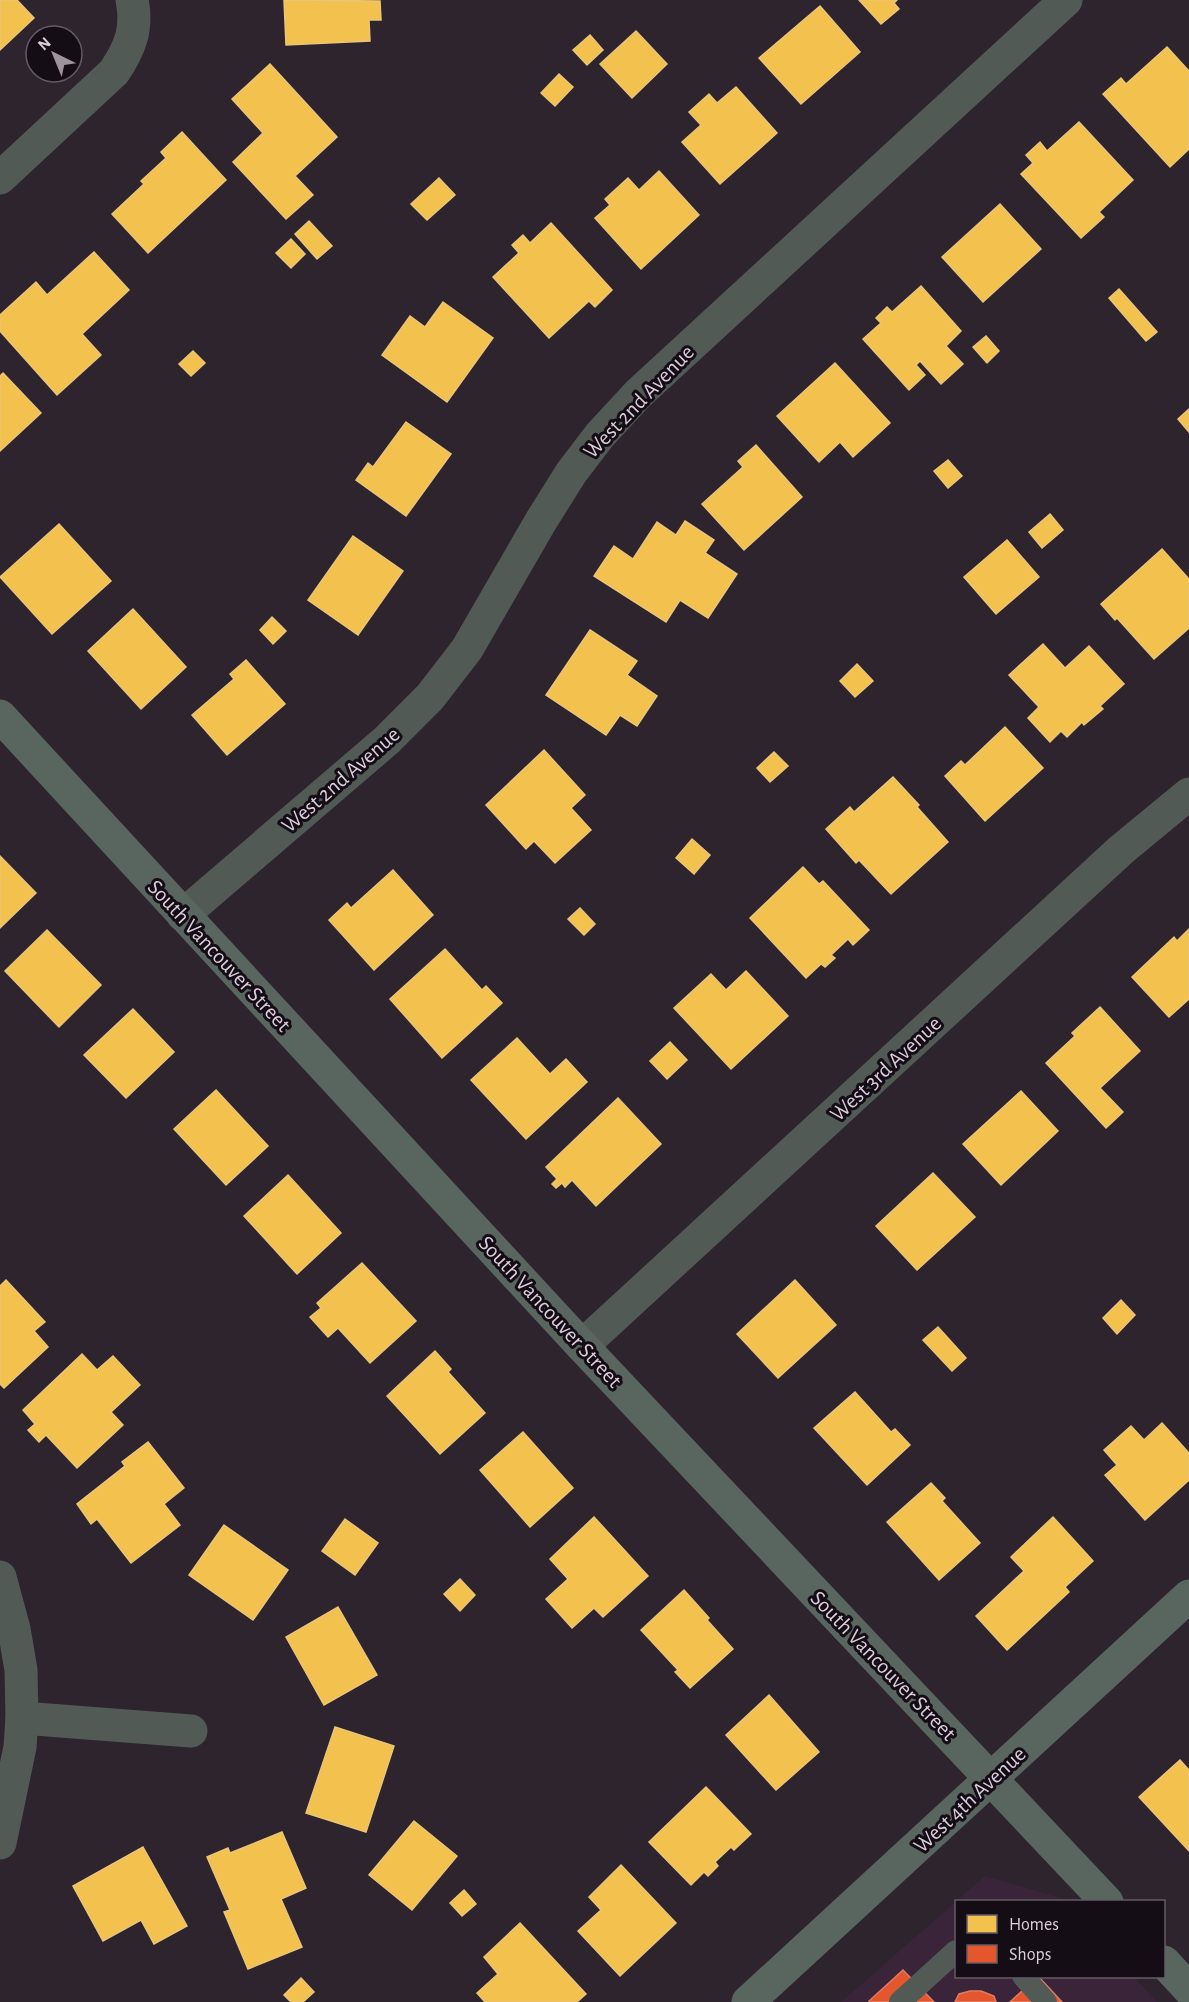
<svg xmlns="http://www.w3.org/2000/svg" width="1189" height="2002" font-family="'Alegreya Sans',sans-serif">
	<rect width="100%" height="100%" fill="#2e242e"/>
	<polygon fill="#39243a" points="985,1876 1064,1899 1066,1901 956,1902 956,1976 1134,1977 1157,2002 841,2002"/>
	<g fill="#f2c14e" stroke="#ebc578" stroke-width="1.5">
		<polygon points="0,0 17,0 34,18 0,50"/>
		<polygon points="284,0 380,1 381,20 369,20 370,41 286,45"/>
		<polygon points="859,0 897,0 894,3 899,9 881,24"/>
		<polygon points="820,6 860,52 801,104 759,58"/>
		<polygon points="636,31 667,64 632,98 600,64"/>
		<polygon points="590,35 603,50 587,65 573,50"/>
		<polygon points="1167,47 1189,71 1189,149 1170,167 1103,94 1121,78 1126,84"/>
		<polygon points="270,64 337,137 295,176 313,195 286,219 233,162 263,133 232,99"/>
		<polygon points="559,74 573,87 555,106 541,93"/>
		<polygon points="736,87 777,133 720,184 682,142 701,125 689,112 709,94 717,103"/>
		<polygon points="1079,122 1133,180 1099,212 1104,217 1081,238 1021,174 1033,163 1026,155 1040,142 1047,151"/>
		<polygon points="182,132 226,180 148,253 112,214 144,184 141,181 166,158 161,152"/>
		<polygon points="659,171 699,215 641,269 595,218 610,205 605,199 628,178 639,190"/>
		<polygon points="439,178 455,195 427,220 411,204"/>
		<polygon points="1000,204 1041,249 983,302 942,257"/>
		<polygon points="309,221 332,246 317,259 295,234"/>
		<polygon points="551,223 612,290 595,307 589,301 549,338 493,277 519,253 512,245 523,235 530,243"/>
		<polygon points="291,239 305,254 291,268 276,253"/>
		<polygon points="94,252 129,290 82,334 101,355 57,395 0,331 0,315 36,282 47,295"/>
		<polygon points="921,286 961,331 946,346 963,364 941,384 920,361 916,365 925,375 909,390 863,339 881,323 876,318 887,307 892,312"/>
		<polygon points="1119,289 1157,332 1146,341 1109,298"/>
		<polygon points="443,302 493,338 447,402 382,355 410,316 425,327"/>
		<polygon points="986,336 999,351 987,363 973,347"/>
		<polygon points="193,351 205,363 191,376 179,364"/>
		<polygon points="835,363 890,423 853,457 840,442 819,462 777,416"/>
		<polygon points="3,373 41,413 0,451 0,376"/>
		<polygon points="1189,409 1189,432 1178,419"/>
		<polygon points="406,422 451,454 406,516 356,480 368,463 373,467"/>
		<polygon points="756,445 802,497 744,550 702,504 743,467 738,461"/>
		<polygon points="948,460 962,476 948,488 934,471"/>
		<polygon points="1050,514 1063,530 1042,548 1029,532"/>
		<polygon points="685,521 714,540 705,553 737,574 708,618 680,600 666,622 594,576 614,546 633,559 657,522 676,535"/>
		<polygon points="59,524 111,581 52,634 0,577"/>
		<polygon points="353,536 403,571 358,635 308,600"/>
		<polygon points="1007,540 1039,577 996,614 964,577"/>
		<polygon points="1162,549 1189,579 1189,628 1154,659 1117,618 1115,620 1101,604"/>
		<polygon points="133,609 186,667 141,709 88,651"/>
		<polygon points="272,617 286,631 273,644 260,630"/>
		<polygon points="590,630 637,661 627,675 657,696 637,726 620,715 606,735 546,695"/>
		<polygon points="1043,644 1065,668 1089,646 1124,684 1100,706 1103,709 1084,725 1082,722 1067,737 1061,731 1050,742 1028,718 1039,707 1009,675"/>
		<polygon points="246,660 285,704 227,755 192,715 234,679 230,674"/>
		<polygon points="857,664 873,681 855,697 840,681"/>
		<polygon points="1005,727 1043,768 985,821 945,776 961,761 965,765"/>
		<polygon points="544,750 585,795 571,808 591,830 555,863 534,841 526,849 486,805"/>
		<polygon points="774,752 788,766 770,782 757,768"/>
		<polygon points="893,777 919,805 917,807 948,842 891,894 859,860 856,863 826,829 850,807 854,812"/>
		<polygon points="692,839 710,855 694,874 676,858"/>
		<polygon points="0,856 36,893 0,928"/>
		<polygon points="803,867 819,884 823,881 869,930 853,945 848,939 831,955 835,958 825,967 821,964 806,978 750,918"/>
		<polygon points="393,870 433,915 374,970 329,920 347,903 351,908"/>
		<polygon points="580,908 595,924 584,935 568,919"/>
		<polygon points="1189,929 1189,999 1169,1017 1132,977 1174,937 1177,941"/>
		<polygon points="47,930 101,985 59,1027 5,971"/>
		<polygon points="445,949 482,990 486,986 502,1003 442,1058 390,999"/>
		<polygon points="746,971 788,1016 731,1069 674,1008 711,974 726,990"/>
		<polygon points="1100,1007 1140,1051 1100,1088 1123,1112 1106,1128 1046,1063 1075,1036 1072,1033"/>
		<polygon points="133,1009 174,1052 126,1098 84,1055"/>
		<polygon points="517,1038 550,1074 566,1059 587,1082 526,1139 471,1080"/>
		<polygon points="670,1042 687,1060 667,1079 650,1061"/>
		<polygon points="216,1090 268,1146 226,1185 174,1129"/>
		<polygon points="1021,1091 1058,1131 1001,1185 963,1144"/>
		<polygon points="618,1098 661,1144 596,1206 572,1180 565,1187 562,1183 556,1188 552,1184 557,1179 546,1167"/>
		<polygon points="933,1173 975,1217 917,1270 876,1226"/>
		<polygon points="288,1175 341,1233 297,1274 244,1216"/>
		<polygon points="362,1263 416,1321 370,1363 338,1328 328,1337 310,1317 321,1308 317,1303"/>
		<polygon points="6,1280 45,1322 34,1331 48,1347 4,1388 0,1384 0,1286"/>
		<polygon points="795,1280 836,1325 778,1378 737,1334"/>
		<polygon points="1121,1300 1135,1315 1117,1334 1103,1318"/>
		<polygon points="938,1327 966,1358 952,1371 923,1340"/>
		<polygon points="435,1351 451,1369 448,1372 485,1413 440,1454 387,1396"/>
		<polygon points="82,1354 97,1370 113,1356 140,1385 111,1412 123,1425 77,1468 46,1435 39,1442 28,1430 35,1424 23,1410"/>
		<polygon points="855,1392 891,1432 895,1429 910,1445 867,1485 814,1428"/>
		<polygon points="1162,1423 1189,1453 1189,1480 1145,1520 1105,1475 1117,1465 1104,1450 1131,1426 1144,1440"/>
		<polygon points="523,1432 573,1488 530,1527 480,1470"/>
		<polygon points="148,1442 184,1488 164,1504 180,1525 131,1563 97,1519 91,1524 77,1504 125,1466 122,1462"/>
		<polygon points="931,1483 945,1498 942,1501 980,1543 939,1580 887,1522"/>
		<polygon points="594,1517 648,1576 603,1617 594,1608 572,1628 546,1599 568,1579 550,1559"/>
		<polygon points="1053,1517 1093,1561 1065,1587 1069,1592 1007,1650 976,1616 1024,1571 1011,1557"/>
		<polygon points="345,1519 378,1543 355,1575 322,1551"/>
		<polygon points="224,1525 288,1570 253,1620 189,1575"/>
		<polygon points="460,1579 475,1595 460,1611 444,1594"/>
		<polygon points="684,1590 709,1618 707,1620 733,1649 690,1688 675,1672 678,1670 641,1630"/>
		<polygon points="338,1607 377,1675 324,1705 286,1637"/>
		<polygon points="769,1695 819,1752 776,1790 726,1735"/>
		<polygon points="335,1727 394,1746 366,1832 306,1813"/>
		<polygon points="1180,1760 1189,1770 1189,1851 1139,1797"/>
		<polygon points="706,1787 751,1834 734,1850 731,1847 715,1862 718,1866 708,1876 704,1872 691,1885 649,1842"/>
		<polygon points="414,1821 457,1856 412,1910 369,1875"/>
		<polygon points="282,1832 306,1888 281,1899 302,1947 248,1969 224,1912 230,1910 207,1857 228,1848 230,1853"/>
		<polygon points="143,1847 187,1926 154,1944 141,1920 103,1941 73,1886"/>
		<polygon points="621,1865 676,1923 620,1976 578,1931 601,1910 589,1897"/>
		<polygon points="464,1890 476,1904 462,1916 450,1903"/>
		<polygon points="520,1923 586,1994 577,2002 485,2002 477,1993 498,1974 484,1957"/>
		<polygon points="301,1978 314,1992 303,2002 291,2002 284,1995"/>
	</g>
	<g fill="#e4572e" stroke="#e17b62" stroke-width="1.5">
		<polygon points="903,1970 934,2002 869,2002 869,2001"/>
		<polygon points="1038,1976 1062,2002 1010,2002"/>
		<polygon points="970,1991 981,1991 994,1996 996,2002 955,2002 959,1994"/>
	</g>
	<g fill="none" stroke-linecap="round" stroke-linejoin="round">
		<g stroke="#515a55" stroke-width="22">
			<polyline points="1023,1976 1046,2002"/>
			<polyline points="900,2002 956,1951"/>
		</g>
		<g stroke="#515a55" stroke-width="33">
			<path d="M0 178 114 72C130 48 138 29 132 0"/>
			<polyline points="183,915 387,740 430,697 467,649 541,521 571,473 600,435 638,394 1066,0"/>
			<polyline points="582,1346 1121,850 1189,794"/>
			<polyline points="0,1577 14,1629 21,1670 22,1718 20,1747 0,1843"/>
			<polyline points="22,1718 191,1731"/>
		</g>
		<g stroke="#59655f" stroke-width="33">
			<polyline points="0,716 582,1346 1107,1902"/>
			<polyline points="1164,1962 1189,1989"/>
			<polyline points="748,2002 1189,1596"/>
		</g>
	</g>
	<g text-anchor="middle" stroke-width="6" stroke-linejoin="round" paint-order="stroke">
		<g font-size="22" fill="#dbcfdb" stroke="#150d15">
			<text transform="translate(638 401) rotate(-46)" y="8">West 2nd Avenue</text>
			<text transform="translate(340 779) rotate(-41)" y="8">West 2nd Avenue</text>
			<text transform="translate(220 955) rotate(47)" y="8">South Vancouver Street</text>
			<text transform="translate(885 1068) rotate(-43)" y="8">West 3rd Avenue</text>
			<text transform="translate(551 1311) rotate(47)" y="8">South Vancouver Street</text>
			<text transform="translate(884 1665) rotate(46)" y="8">South Vancouver Street</text>
			<text transform="translate(969 1799) rotate(-43)" y="8">West 4th Avenue</text>
		</g>
	</g>
	<rect x="955" y="1900" width="210" height="78" fill="#150d15" stroke="#645b64" stroke-width="1.5"/>
	<rect x="967" y="1915" width="30" height="18" fill="#f2c14e" stroke="#645b64" stroke-width="1.5"/>
	<text x="1009" y="1930" font-size="18" fill="#dbcfdb">Homes</text>
	<rect x="967" y="1945" width="30" height="18" fill="#e4572e" stroke="#645b64" stroke-width="1.5"/>
	<text x="1009" y="1960" font-size="18" fill="#dbcfdb">Shops</text>
	<g transform="translate(54 54) rotate(317)"><circle r="28" fill="#150d15" stroke="#645b64" stroke-width="1.5"/>
	<path d="M0-4.5L10 22L0 15L-10 22Z" fill="#9e939e"/>
	<text y="-9" font-size="16" font-weight="bold" text-anchor="middle" fill="#dbcfdb">N</text>
	</g>
</svg>
